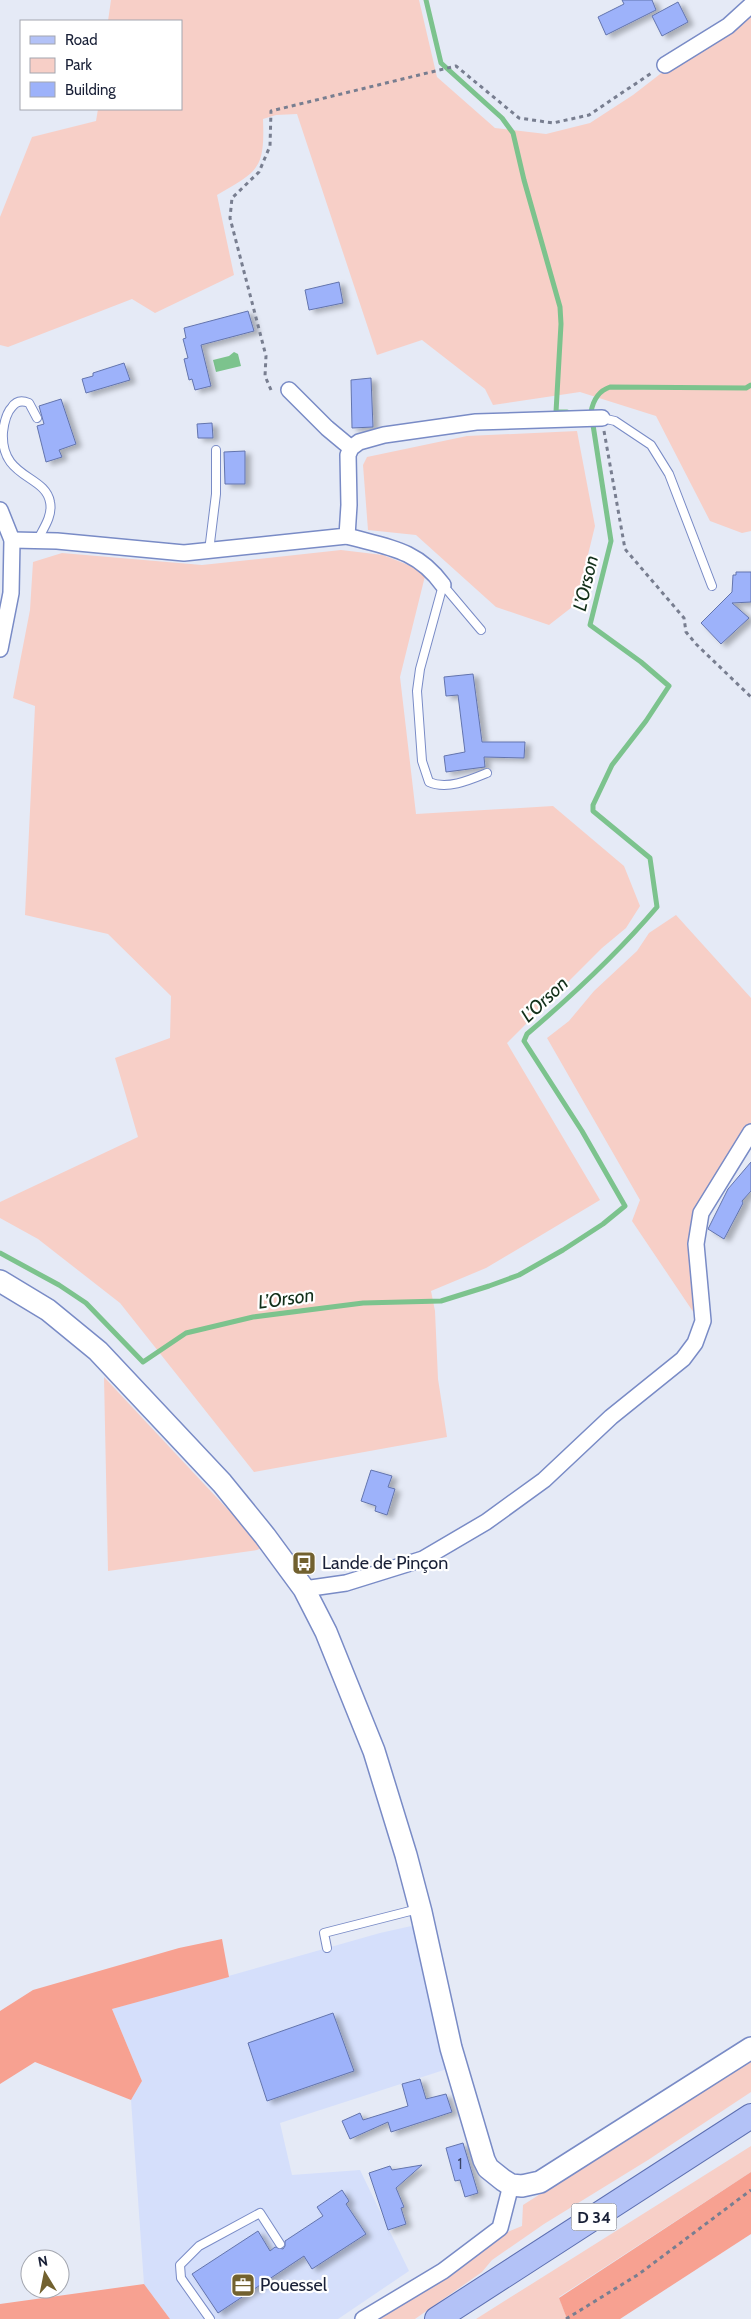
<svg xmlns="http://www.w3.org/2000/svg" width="751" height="2319" font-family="Cabin,sans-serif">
	<defs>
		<filter id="shadow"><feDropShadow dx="5.5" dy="3" stdDeviation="2.5" flood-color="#0004"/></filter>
	</defs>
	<rect width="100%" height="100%" fill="#e5eaf6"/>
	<polygon fill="#d5dffb" points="416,1925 447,2069 280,2123 292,2175 360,2170 409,2271 338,2319 170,2319 144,2284 131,2100 142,2081 112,2009 380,1933"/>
	<g fill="#f7cfc7">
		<path d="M111 0H419L437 77 495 128 546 134 590 123 633 95 677 61 709 44 751 17V531L742 533 710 521 656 416 580 392 493 405 485 389 422 340 377 355 297 114 276 115 263 119C265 170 258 171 217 195L234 275 155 313 132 299 8 347 0 345V217L32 137 96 121 98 109H181V21H108Z"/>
		<polygon points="577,431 595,526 576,604 549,625 496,607 416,535 368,530 363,465 367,457 467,436"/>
		<polygon points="341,550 383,555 426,572 400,677 416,814 553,806 624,866 640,906 626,928 602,948 507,1043 600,1200 486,1268 431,1291 435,1311 438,1379 447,1437 254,1472 120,1303 38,1239 0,1218 0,1202 138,1137 115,1058 170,1038 171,996 108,934 25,915 35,706 13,698 30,610 33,562 62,553 202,565"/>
		<polygon points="676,915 751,998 751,1124 705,1194 698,1319 632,1221 640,1200 547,1038 569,1021 594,991 637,951 649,933"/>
		<polygon points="104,1377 263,1547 257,1550 108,1571"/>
		<polygon points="751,2060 751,2092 648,2160 544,2224 492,2260 482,2272 415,2319 373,2319 498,2236 522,2226 523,2205"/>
		<polygon points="751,2146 751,2172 559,2297 567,2319 476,2319"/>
	</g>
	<g fill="#f7a191">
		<polygon points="222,1939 229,1977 112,2009 142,2081 131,2100 35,2062 0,2084 0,2011 33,1990 179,1948"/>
		<polygon points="751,2172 751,2234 620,2319 567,2319 559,2298"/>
		<polygon points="144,2284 170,2319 0,2319 0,2304"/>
	</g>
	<polygon fill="#7cc38d" points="234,352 238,354 241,366 216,372 213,360 229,356"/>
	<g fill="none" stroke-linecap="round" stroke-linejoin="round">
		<g stroke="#7cc38d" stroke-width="5">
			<polyline points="426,0 441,63 502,118 513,133 524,180 560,307 561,324 556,412 567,412"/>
			<path d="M0 1253 59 1285 86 1303 143 1362 186 1333 253 1317 363 1303 441 1301 489 1286 519 1275 563 1250 603 1224 625 1206 582 1131 524 1041 527 1034C574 994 617 954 657 907L650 858 593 811V805L612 765 646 721 669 686 641 662 590 625 611 541 591 412C593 401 598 391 610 387L746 388 751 385"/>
		</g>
	</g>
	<g fill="#9db2fa" stroke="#6374ad" filter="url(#shadow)">
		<polygon points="622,0 652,0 656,10 606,35 598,17 624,4"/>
		<polygon points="678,2 688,22 662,36 652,16"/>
		<polygon points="339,282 343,303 309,310 305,290"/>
		<polygon points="248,311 254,331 201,345 211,386 195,390 192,379 189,380 184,359 188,358 183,339 186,338 184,328"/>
		<polygon points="124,363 130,380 86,393 82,379 93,376 93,373"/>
		<polygon points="371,378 373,427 352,428 351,380"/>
		<polygon points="61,399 76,444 59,450 62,457 46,462 37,426 44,424 39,406"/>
		<polygon points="212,423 213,438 198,438 197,424"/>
		<polygon points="245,451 245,484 225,484 224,452"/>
		<polygon points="736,572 751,572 751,602 732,603 749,618 721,644 701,623 732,592 733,575 736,575"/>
		<polygon points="473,674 482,742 525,742 524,758 484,757 485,767 446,772 444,756 465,752 458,695 446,696 444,677"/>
		<polygon points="751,1162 751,1191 742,1201 743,1203 724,1239 708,1229 728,1189"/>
		<polygon points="371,1470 392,1476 388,1487 395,1489 387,1515 375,1511 376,1506 361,1501"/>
		<polygon points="333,2013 354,2071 267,2101 248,2043"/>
		<polygon points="420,2079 426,2099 446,2094 452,2112 391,2132 388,2122 350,2139 342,2121 360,2113 363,2120 408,2106 402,2084"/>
		<polygon points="463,2143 478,2193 465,2197 460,2180 455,2181 446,2148"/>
		<polygon points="422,2165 396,2188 404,2207 401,2208 406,2224 388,2230 369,2173 390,2166 392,2170"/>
		<polygon points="342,2190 349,2201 346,2204 366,2234 312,2269 304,2256 218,2313 192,2274 258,2231 270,2251 275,2247 283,2249 285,2246 285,2241 323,2216 317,2207"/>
	</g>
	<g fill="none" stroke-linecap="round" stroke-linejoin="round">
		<g stroke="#798bc6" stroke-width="10">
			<g id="lane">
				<polyline points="602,418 615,421 651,445 669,474 712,586"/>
				<path d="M37 541C43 529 53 516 50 502 45 474 0 479 3 432 4 424 6 413 12 407 16 401 22 400 29 403L37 418"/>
				<polyline points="209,551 216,494 216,450"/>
				<path d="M443 585 420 669 417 691 422 761 429 782C447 790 470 780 487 773"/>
				<polyline points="443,585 481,630"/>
				<polyline points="327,1948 324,1933 418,1909"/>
				<polyline points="210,2319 181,2278 180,2265 199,2246 260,2213 280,2244"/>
			</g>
		</g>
		<g stroke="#798bc6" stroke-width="18">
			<g id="street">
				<polyline points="665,65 728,26 751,5"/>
				<polyline points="289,390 327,428 351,448"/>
				<polyline points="0,510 12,540 11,593 0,649"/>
				<path d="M347 536C387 547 417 549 443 585"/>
				<polyline points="12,540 57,541 184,553 347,536 349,505 348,455 351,448 359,442 384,435 476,422 602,418"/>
				<polyline points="304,1589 346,1583 423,1559 486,1522 544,1480 611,1417 683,1359 695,1343 703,1321 696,1244 701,1213 751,1132"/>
				<polyline points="363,2319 443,2271 500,2228 511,2185"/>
			</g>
		</g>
		<g stroke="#798bc6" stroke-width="24">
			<polyline id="secondary" points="0,1281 48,1310 98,1351 222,1483 265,1536 304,1589 326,1632 374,1751 406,1855 421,1912 451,2048 484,2160 488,2168 503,2180 511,2185 522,2186 540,2182 751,2048"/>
		</g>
		<g stroke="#5d6fb1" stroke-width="26">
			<polyline id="primary" points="437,2319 751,2116"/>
		</g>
		<g stroke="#787e90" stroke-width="3" stroke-dasharray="4 4" stroke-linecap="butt">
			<polyline points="271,390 265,376 266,356 230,218 232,198 259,172 270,146 271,111 456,66 519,118 553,123 589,115 653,72"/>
			<polyline points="604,431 625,549 684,618 686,632 696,644 751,697"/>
			<polyline points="566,2319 639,2274 751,2190"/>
		</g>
		<use href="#lane" stroke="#fff" stroke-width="8"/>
		<use href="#street" stroke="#fff" stroke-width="15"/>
		<use href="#secondary" stroke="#fff" stroke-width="21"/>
		<use href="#primary" stroke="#b3c2f7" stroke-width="24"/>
	</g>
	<defs>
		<g id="bus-square" transform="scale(1.25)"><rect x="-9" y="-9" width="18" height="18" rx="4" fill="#72612f" stroke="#fff"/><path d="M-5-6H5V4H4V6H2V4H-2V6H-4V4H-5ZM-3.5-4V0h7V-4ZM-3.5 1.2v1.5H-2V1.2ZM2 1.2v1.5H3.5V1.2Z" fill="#fff"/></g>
		<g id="office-square" transform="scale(1.25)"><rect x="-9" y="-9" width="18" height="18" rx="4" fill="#72612f" stroke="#fff"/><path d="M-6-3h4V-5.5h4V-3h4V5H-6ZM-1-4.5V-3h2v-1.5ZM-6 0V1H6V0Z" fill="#fff"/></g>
	</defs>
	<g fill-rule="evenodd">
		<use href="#bus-square" x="304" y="1563"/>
		<use href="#office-square" x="243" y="2285"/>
	</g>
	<g text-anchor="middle" stroke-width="4.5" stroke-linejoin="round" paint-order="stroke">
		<g font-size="15" fill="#3a4468">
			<text x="460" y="2169">1</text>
		</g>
		<rect fill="#fff" stroke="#5e6373" stroke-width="1" x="571.5" y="2203.5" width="45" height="27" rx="4"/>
		<g font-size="16" font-weight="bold" fill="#192037">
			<text x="594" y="2223">D 34</text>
		</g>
		<g font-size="18" fill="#192037" stroke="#fff" text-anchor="start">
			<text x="322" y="1569">Lande de Pinçon</text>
			<text x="260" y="2291">Pouessel</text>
		</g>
		<g font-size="19" font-style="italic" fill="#12301a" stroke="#fff">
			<text transform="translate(585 583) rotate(-77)" y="7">L’Orson</text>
			<text transform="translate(544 999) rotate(-43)" y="7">L’Orson</text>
			<text transform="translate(286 1298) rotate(-8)" y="7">L’Orson</text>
		</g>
	</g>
	<rect x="20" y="20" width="162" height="90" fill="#ffffff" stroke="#a3a6af"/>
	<rect x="30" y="36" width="25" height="8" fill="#b3c2f7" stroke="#a3a6af"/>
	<text x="65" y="45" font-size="15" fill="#192037">Road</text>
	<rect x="30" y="58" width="25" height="15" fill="#f7cfc7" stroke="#a3a6af"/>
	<text x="65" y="70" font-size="15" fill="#192037">Park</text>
	<rect x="30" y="82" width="25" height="15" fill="#9db2fa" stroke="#a3a6af"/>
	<text x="65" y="95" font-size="15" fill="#192037">Building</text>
	<g transform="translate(45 2274) rotate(350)"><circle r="24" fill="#ffffff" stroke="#a3a6af"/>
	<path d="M0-4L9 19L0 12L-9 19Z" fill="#72612f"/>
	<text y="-8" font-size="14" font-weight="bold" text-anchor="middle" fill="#192037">N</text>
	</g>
</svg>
